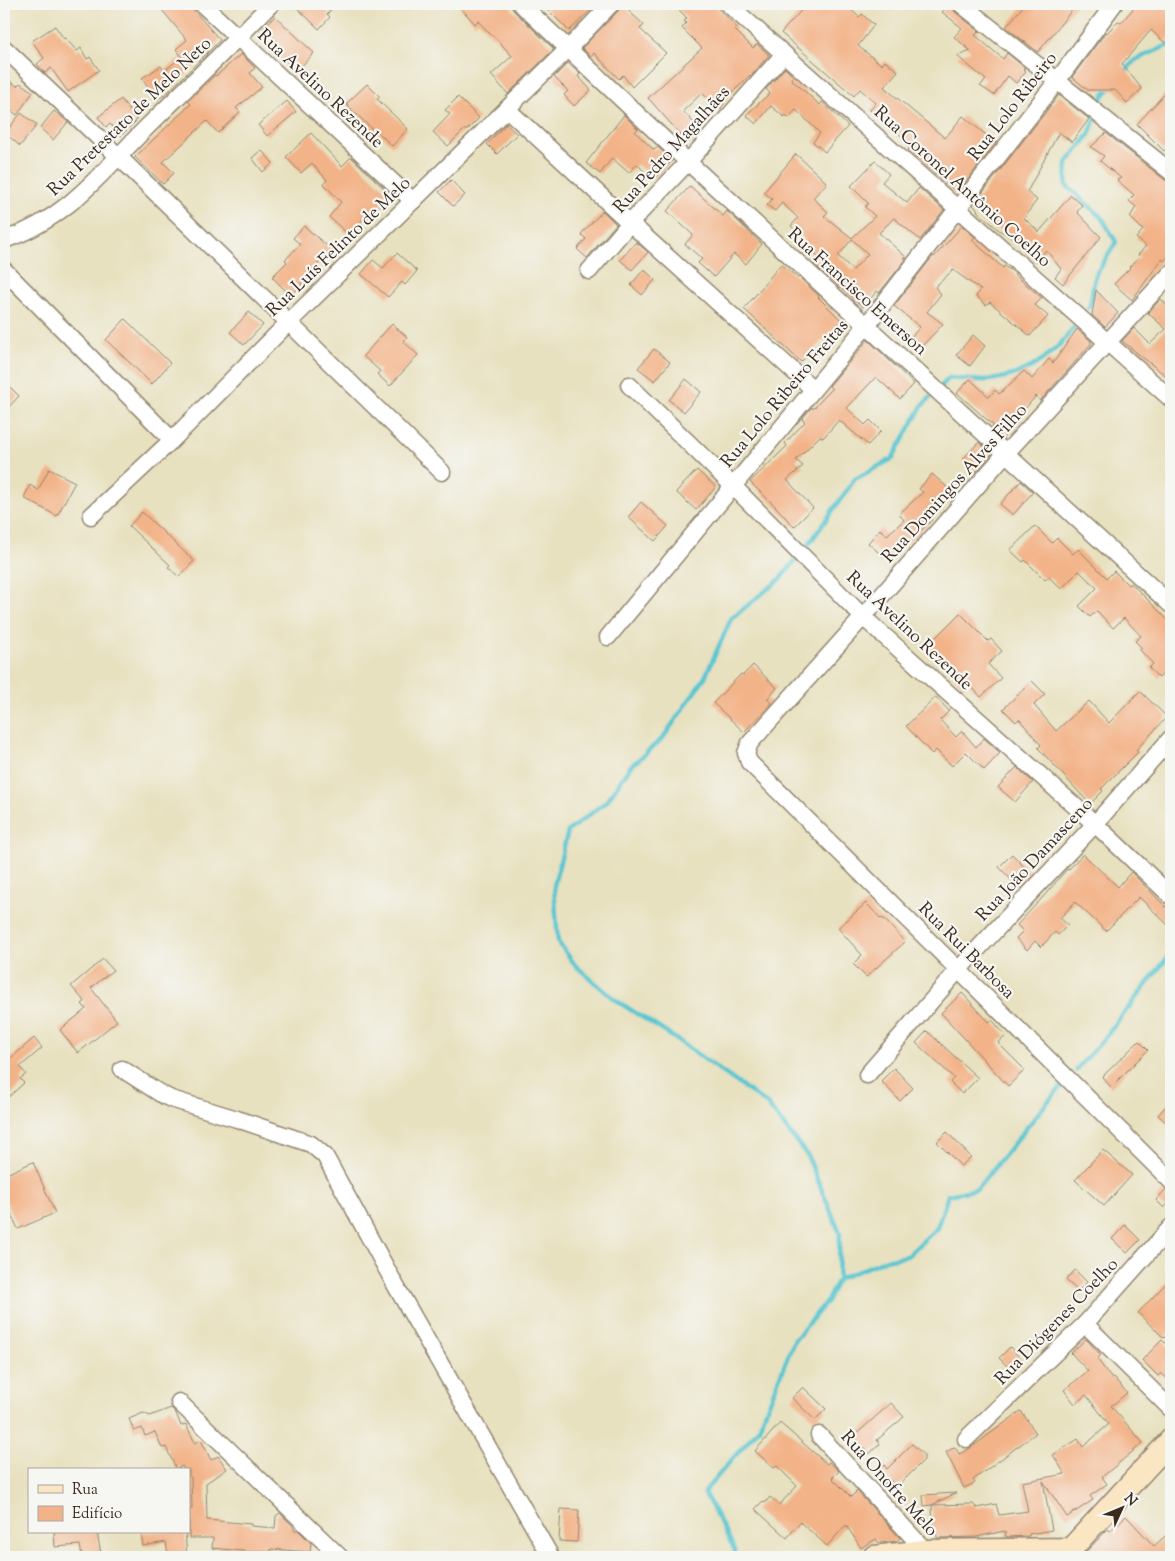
<svg xmlns="http://www.w3.org/2000/svg" width="1175" height="1561" font-family="'Sorts Mill Goudy',serif">
	<rect width="100%" height="100%" fill="#f6f6f2"/>
	<filter id="ink" filterUnits="userSpaceOnUse"><feTurbulence type="fractalNoise" baseFrequency=".02" numOctaves="2"/><feDisplacementMap in="SourceGraphic" scale="10" xChannelSelector="R" yChannelSelector="G"/><feConvolveMatrix kernelMatrix="1 2 1 2 8 2 1 2 1" color-interpolation-filters="sRGB"/></filter>
	<filter id="wash" filterUnits="userSpaceOnUse"><feTurbulence type="fractalNoise" baseFrequency=".0096" numOctaves="4" result="noise"/><feDisplacementMap in="SourceGraphic" scale="20" xChannelSelector="R" yChannelSelector="G"/><feGaussianBlur stdDeviation="1.12" result="paint"/><feColorMatrix in="noise" values="0 0 0 0 0 0 0 0 0 0 0 0 0 0 0 0 0 1.4 0 .05"/><feComposite in="paint" operator="in"/></filter>
	<g filter="url(#wash)">
		<rect width="100%" height="100%" fill="#e8e1c0"/>
		<g fill="none" stroke-linecap="round" stroke-linejoin="round">
			<g stroke="#59c6d1" stroke-width="4.5">
				<polyline points="1123,74 1135,60 1171,44"/>
				<polyline points="1098,108 1102,97 1112,86"/>
				<polyline points="1088,308 1090,305 1095,276 1116,242 1102,218 1066,185 1067,163 1089,135 1096,116"/>
				<polyline points="1076,1070 1107,1035 1171,953"/>
				<path d="M838 1279 840 1233 807 1155 767 1104 679 1041 614 999 576 966 558 942 554 885 568 831 606 802 630 767 663 738 705 677 731 619 780 579 809 544 855 479 892 459 922 406 949 378C964 379 981 382 996 379 1029 374 1056 353 1074 327"/>
				<polyline points="735,1557 735,1550 704,1492 759,1428 794,1341 827,1301 838,1279 885,1260 907,1256 937,1228 948,1195 977,1189 1045,1105 1061,1087"/>
			</g>
		</g>
		<g id="blocks">
			<g fill="#f3b388" fill-rule="evenodd">
				<polygon points="157,4 188,4 220,40 168,92 157,100 142,78 161,66 164,71 182,57 176,49 187,40"/>
				<polygon points="293,4 336,4 327,14 330,17 319,29"/>
				<polygon points="457,4 509,4 514,11 554,49 508,94 491,75 512,56 493,35 492,36 478,21 475,24"/>
				<polygon points="542,4 597,4 569,31"/>
				<polygon points="621,4 644,25 640,29 666,53 632,87 623,75 619,79 594,53 591,57 582,48 618,11"/>
				<polygon points="673,4 713,4 733,23 737,28 735,30 753,48 757,44 769,55 751,76 750,75 727,98 720,110 702,93 683,111 701,131 688,143 648,98 702,48 682,28 686,23 684,21 687,18"/>
				<polygon points="807,4 845,4 859,17 862,14 874,25 858,46 882,65 885,61 898,71 884,87 945,138 963,116 996,143 959,191 957,189 955,191 908,150 912,145 870,110 876,103 860,89 854,96 781,33"/>
				<polygon points="949,4 951,4 955,12 979,31 975,35 1003,59 1007,53 1025,68 1023,70 1026,72 1016,83 1008,76 994,95 980,86 986,80 957,56 971,51 954,37 962,28 942,12"/>
				<polygon points="1025,4 1077,4 1038,52 1006,27"/>
				<polygon points="1137,4 1163,4 1169,9 1167,11 1171,15 1171,36 1165,43 1151,30 1122,64 1142,89 1127,103 1115,90 1088,90 1072,77 1106,32 1107,33 1118,21 1121,23"/>
				<polygon points="275,16 314,53 296,72 271,48 277,41 263,28"/>
				<polygon points="55,26 64,39 65,38 77,51 81,48 87,59 90,57 99,70 68,92 51,68 45,73 37,64 44,58 32,41"/>
				<polygon points="241,54 255,68 250,73 262,87 236,108 240,112 218,133 207,121 163,162 174,173 163,184 135,157 191,104 188,101 215,75 216,76"/>
				<polygon points="568,63 580,74 578,76 591,90 574,106 564,95 568,91 554,77"/>
				<polygon points="785,68 793,76 791,79 820,105 822,102 848,126 825,152 813,142 820,133 796,110 788,118 786,115 784,117 771,106 756,124 746,115 770,93 766,89"/>
				<polygon points="4,77 17,86 20,83 33,92 17,115 4,105"/>
				<polygon points="367,84 380,97 377,99 408,129 392,146 376,130 374,131 346,104"/>
				<polygon points="1171,87 1171,144 1164,151 1137,124"/>
				<polygon points="1059,95 1089,119 1072,142 1059,132 1027,192 1037,200 1024,218 1039,232 1071,195 1082,205 1077,212 1101,237 1063,284 1055,277 1061,269 1046,250 1037,262 1024,251 1027,247 999,230 977,211 978,210 973,205"/>
				<polygon points="458,97 479,118 466,131 465,129 448,146 433,132 450,114 445,110"/>
				<polygon points="121,99 137,120 121,136 110,124 106,127 98,117"/>
				<polygon points="287,101 296,112 267,136 258,125"/>
				<polygon points="54,111 68,122 53,140 40,128"/>
				<polygon points="21,113 37,125 20,146 5,133"/>
				<polygon points="624,115 638,129 635,132 654,150 658,147 672,161 653,180 637,164 629,173 612,158 600,174 586,163"/>
				<polygon points="506,124 517,134 497,154 487,144"/>
				<polygon points="311,133 342,166 351,157 390,194 365,221 363,219 349,235 329,217 341,202 324,184 327,180 312,163 301,173 286,157"/>
				<polygon points="1106,133 1165,180 1171,182 1171,253 1164,261 1162,259 1132,300 1114,284 1130,268 1129,267 1140,257 1138,255 1146,246 1136,238 1143,230 1130,217 1136,207 1129,201 1134,195 1117,180 1121,178 1100,161 1104,156 1091,147"/>
				<polygon points="261,150 273,163 263,172 252,158"/>
				<path d="M796 154 827 183 813 198 828 212 824 216 852 238 875 216 865 207 868 203 851 186 875 161 889 174 882 182 907 203 919 188 944 210 920 240 894 218 879 233 906 257 904 258H907L879 293 877 291 863 307 814 264 819 258 802 243 805 239 791 226 798 218 782 203 775 211 767 205 772 199 764 192ZM852 239 868 254 853 270 838 256Z"/>
				<polygon points="451,180 465,195 453,206 439,192"/>
				<polygon points="690,186 723,216 727,211 762,244 746,264 734,254 714,277 698,263 702,259 685,244 693,235 667,211"/>
				<polygon points="603,211 616,224 587,258 577,249 586,239 581,234"/>
				<polygon points="304,226 334,252 322,264 320,262 301,283 302,284 291,296 272,277 287,262 285,260 300,244 293,238"/>
				<polygon points="962,226 975,237 972,240 1003,268 1004,266 1015,273 1015,275 1042,298 1035,305 1048,316 1030,336 990,302 986,305 976,296 981,290 953,270 935,287 941,294 927,312 943,324 922,346 911,337 920,327 894,306 933,256 934,257"/>
				<polygon points="636,242 648,252 632,270 620,260"/>
				<polygon points="397,253 417,271 405,285 402,282 388,297 361,274 373,260 383,268"/>
				<polygon points="781,264 798,278 799,277 819,296 818,297 842,321 801,362 744,309"/>
				<polygon points="644,269 655,280 642,295 631,285"/>
				<polygon points="1096,290 1118,313 1105,327 1092,315"/>
				<polygon points="1161,299 1171,310 1171,367 1165,375 1122,341 1134,328 1150,344 1166,329 1148,313"/>
				<polygon points="249,312 263,325 244,345 230,332"/>
				<polygon points="125,319 170,363 152,384 106,340"/>
				<polygon points="392,324 407,337 403,341 418,355 390,386 377,374 380,371 363,356"/>
				<polygon points="1077,329 1091,341 1091,344 1040,401 1036,396 1017,418 1020,420 1003,438 992,427 994,426 957,393 970,379 989,397 995,390 999,394 1024,371 1032,379 1049,359 1053,363"/>
				<polygon points="973,335 985,346 970,366 956,355"/>
				<polygon points="868,340 914,384 900,399 876,377 847,408 865,425 870,420 881,431 868,445 839,420 823,438 820,436 796,460 803,466 787,480 813,508 794,527 777,508 750,482 787,446 785,443 805,422 802,419 812,407 813,409 832,389 829,386"/>
				<polygon points="654,349 670,362 655,381 638,368"/>
				<polygon points="686,379 701,392 684,412 669,400"/>
				<polygon points="4,381 19,396 4,412"/>
				<polygon points="979,442 992,454 975,473 962,460"/>
				<polygon points="49,469 75,482 57,516 24,498 30,485 38,490"/>
				<polygon points="697,470 716,487 696,510 676,492"/>
				<polygon points="932,474 954,493 931,519 932,520 906,544 903,541 886,559 868,543 880,529 887,535 904,520 899,514 923,492 919,489"/>
				<polygon points="1021,481 1033,492 1013,515 1000,504"/>
				<polygon points="641,502 668,526 655,541 628,517"/>
				<polygon points="142,512 194,561 179,577 168,567 170,565 129,526"/>
				<polygon points="1035,526 1052,543 1057,538 1073,554 1078,549 1107,578 1114,571 1128,585 1131,583 1171,623 1171,666 1159,678 1149,668 1153,664 1140,650 1142,648 1135,641 1141,636 1124,618 1113,628 1097,611 1090,617 1079,606 1097,588 1079,571 1061,589 1049,577 1045,580 1025,560 1023,562 1010,550"/>
				<polygon points="960,613 988,641 991,639 1002,651 988,664 1001,678 981,697 968,683 964,687 927,646"/>
				<polygon points="753,665 777,688 767,699 772,703 744,732 713,703 741,674 743,675"/>
				<polygon points="1032,681 1045,694 1034,705 1056,731 1089,701 1109,723 1140,691 1167,717 1136,750 1138,752 1101,789 1103,791 1090,804 1038,748 1041,745 1019,719 1016,722 1003,709"/>
				<polygon points="936,697 949,711 940,720 956,737 962,731 976,747 984,738 1000,753 984,770 966,752 952,766 936,750 932,754 906,726"/>
				<polygon points="1017,767 1033,782 1015,802 998,787"/>
				<polygon points="1012,854 1031,874 1018,887 999,867"/>
				<polygon points="1083,854 1118,887 1131,872 1171,912 1171,928 1139,897 1106,931 1075,902 1060,918 1068,925 1058,935 1055,932 1041,947 1035,941 1027,950 1016,938 1023,931 1017,925 1043,897 1067,869 1068,870"/>
				<polygon points="866,903 881,919 883,918 905,942 866,977 853,964 862,955 838,928"/>
				<polygon points="103,959 113,970 91,988 117,1021 78,1053 60,1030 86,1009 82,1004 85,1002 71,986"/>
				<polygon points="962,993 989,1022 992,1020 1006,1036 998,1043 1025,1070 1008,1086 941,1013"/>
				<polygon points="927,1031 978,1078 962,1094 950,1082 954,1078 916,1043"/>
				<polygon points="34,1038 42,1048 20,1067 26,1074 20,1079 24,1083 4,1101 4,1064"/>
				<polygon points="1139,1041 1148,1050 1111,1087 1102,1077"/>
				<polygon points="894,1068 913,1088 900,1101 881,1081"/>
				<polygon points="1171,1100 1171,1127 1158,1115"/>
				<polygon points="947,1132 971,1157 961,1166 937,1142"/>
				<polygon points="1103,1150 1132,1175 1104,1206 1075,1180"/>
				<polygon points="33,1162 55,1213 18,1229 4,1198 4,1175"/>
				<polygon points="1166,1189 1171,1191 1171,1201 1164,1208 1156,1200"/>
				<polygon points="1125,1225 1140,1240 1127,1253 1112,1239"/>
				<polygon points="1075,1270 1087,1282 1078,1291 1066,1280"/>
				<polygon points="1171,1278 1171,1331 1164,1338 1138,1313"/>
				<polygon points="1086,1339 1101,1355 1097,1359 1112,1379 1114,1378 1127,1393 1111,1406 1143,1443 1102,1477 1107,1484 1090,1496 1093,1500 1067,1517 1043,1481 1052,1530 1029,1534 1029,1536 1006,1537 1005,1531 976,1537 937,1538 936,1529 933,1529 932,1505 924,1506 923,1495 956,1493 932,1505 973,1504 977,1508 996,1504 999,1515 1028,1511 1022,1482 1065,1474 1053,1455 1078,1439 1083,1447 1109,1424 1086,1395 1075,1404 1064,1390 1088,1371 1071,1353"/>
				<polygon points="1162,1340 1171,1349 1171,1382 1161,1373 1158,1376 1142,1360"/>
				<polygon points="1010,1347 1022,1360 1011,1370 999,1358"/>
				<polygon points="803,1387 826,1409 815,1420 792,1398"/>
				<polygon points="891,1403 904,1417 877,1440 880,1444 869,1454 854,1436"/>
				<polygon points="171,1408 176,1413 181,1426 186,1424 195,1443 201,1440 211,1460 218,1456 227,1469 206,1483 207,1520 251,1524 251,1526 275,1528 276,1516 280,1513 294,1527 294,1530 298,1530 311,1543 310,1552 271,1549 271,1552 253,1552 212,1548 213,1538 189,1538 189,1509 192,1509 191,1478 189,1475 189,1470 185,1470 182,1466 176,1469 166,1447 162,1448 155,1432 145,1436 142,1428 134,1431 129,1419 143,1413 150,1416"/>
				<polygon points="1021,1411 1036,1433 973,1480 975,1483 964,1488 946,1452 955,1447 959,1454 969,1449"/>
				<polygon points="780,1423 827,1464 829,1462 839,1471 832,1478 851,1497 857,1491 900,1538 897,1541 879,1543 876,1539 861,1548 846,1525 827,1546 800,1522 787,1538 755,1509 763,1501 765,1503 770,1497 779,1505 797,1486 777,1466 774,1468 755,1451"/>
				<polygon points="912,1444 924,1455 924,1460 897,1487 889,1479 885,1484 875,1474 884,1465 887,1469"/>
				<polygon points="561,1509 579,1510 577,1542 559,1541"/>
				<polygon points="1126,1516 1154,1546 1171,1531 1171,1557 1081,1557 1108,1529 1110,1531"/>
				<polygon points="54,1532 97,1532 101,1554 82,1557 80,1545 55,1547"/>
				<polygon points="141,1532 185,1532 187,1557 168,1557 166,1542 143,1546"/>
			</g>
		</g>
	</g>
	<g filter="url(#ink)">
		<use href="#blocks" fill-opacity="0" stroke="#92866f" stroke-width="1"/>
		<g fill="none" stroke-linecap="round" stroke-linejoin="round">
			<g stroke="#92866f" stroke-width="19">
				<g id="minor">
					<polyline points="202,4 413,201"/>
					<polyline points="521,4 688,162 1171,605"/>
					<polyline points="728,4 1171,399"/>
					<polyline points="961,4 1171,172"/>
					<polyline points="4,48 118,156 442,472"/>
					<polyline points="507,109 630,223 813,389"/>
					<path d="M4 240C67 219 101 173 146 128 188 87 230 46 271 4"/>
					<polyline points="4,270 172,440"/>
					<polyline points="589,271 630,223 688,162 784,54"/>
					<polyline points="1171,273 1006,453 863,617 750,743 746,753 749,762 1171,1181"/>
					<polyline points="629,385 733,486 863,617 1095,824 1171,896"/>
					<polyline points="91,516 172,440 288,323 568,49 611,4"/>
					<polyline points="608,637 866,326 1057,81 1114,4"/>
					<polyline points="122,1069 161,1094 171,1099 237,1119 311,1144 325,1156 397,1288 551,1557"/>
					<polyline points="867,1075 959,969 1095,824 1171,738"/>
					<polyline points="1085,1324 1171,1409"/>
					<polyline points="179,1402 340,1557"/>
					<polyline points="819,1435 931,1557"/>
					<polyline points="966,1439 1085,1324 1171,1227"/>
				</g>
			</g>
			<g stroke="#92866f" stroke-width="25">
				<polyline id="secondary" points="874,1557 925,1551 1071,1549 1171,1440"/>
			</g>
			<use href="#minor" stroke="#fff" stroke-width="16"/>
			<use href="#secondary" stroke="#fbe6c4" stroke-width="22"/>
		</g>
	</g>
	<g text-anchor="middle" stroke-width="4.5" stroke-linejoin="round" paint-order="stroke">
		<g font-size="18" fill="#3b2a1e" stroke="#f6f6f2">
			<text transform="translate(321 88) rotate(43)" y="6">Rua Avelino Rezende</text>
			<text transform="translate(1012 106) rotate(-52)" y="6">Rua Lolo Ribeiro</text>
			<text transform="translate(129 116) rotate(-44)" y="6">Rua Pretestato de Melo Neto</text>
			<text transform="translate(671 149) rotate(-48)" y="6">Rua Pedro Magalhães</text>
			<text transform="translate(963 186) rotate(42)" y="6">Rua Coronel Antônio Coelho</text>
			<text transform="translate(338 246) rotate(-44)" y="6">Rua Luís Felinto de Melo</text>
			<text transform="translate(858 291) rotate(42)" y="6">Rua Francisco Emerson</text>
			<text transform="translate(784 393) rotate(-50)" y="6">Rua Lolo Ribeiro Freitas</text>
			<text transform="translate(954 483) rotate(-48)" y="6">Rua Domingos Alves Filho</text>
			<text transform="translate(910 630) rotate(43)" y="6">Rua Avelino Rezende</text>
			<text transform="translate(1034 859) rotate(-47)" y="6">Rua João Damasceno</text>
			<text transform="translate(967 950) rotate(45)" y="6">Rua Rui Barbosa</text>
			<text transform="translate(1056 1321) rotate(-46)" y="6">Rua Diógenes Coelho</text>
			<text transform="translate(890 1483) rotate(48)" y="6">Rua Onofre Melo</text>
		</g>
	</g>
	<rect width="1175" height="1561" fill="none" stroke="#f6f6f2" stroke-width="20"/>
	<rect x="28" y="1468" width="162" height="65" fill="#f6f6f2" stroke="#aba49d"/>
	<rect x="38" y="1485" width="25" height="8" fill="#fbe6c4" stroke="#aba49d"/>
	<text x="72" y="1494" font-size="15" fill="#3b2a1e">Rua</text>
	<rect x="38" y="1506" width="25" height="15" fill="#f3b388" stroke="#aba49d"/>
	<text x="72" y="1518" font-size="15" fill="#3b2a1e">Edifício</text>
	<g transform="translate(1122 1508) rotate(46)" stroke="#f6f6f2" stroke-width="4" paint-order="stroke">
	<path d="M0-4L9 19L0 12L-9 19Z" fill="#3b2a1e"/>
	<text y="-8" font-size="14" font-weight="bold" text-anchor="middle" fill="#3b2a1e">N</text>
	</g>
</svg>
